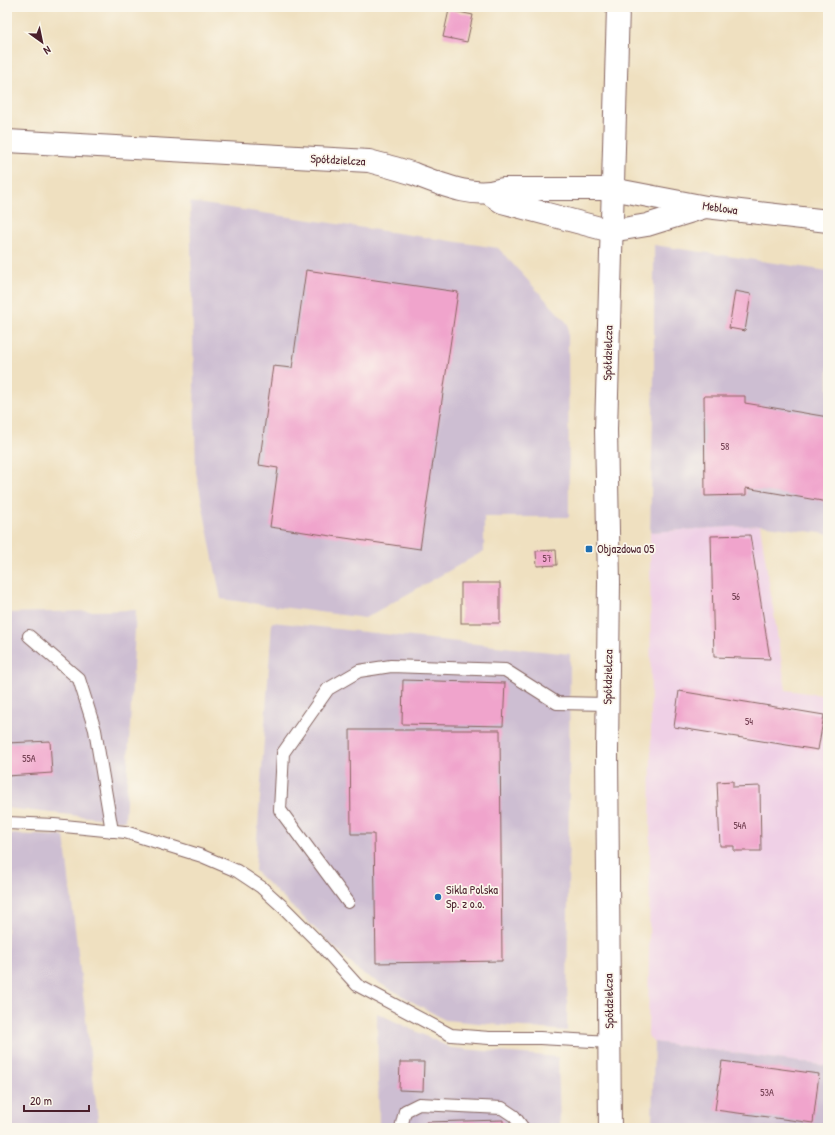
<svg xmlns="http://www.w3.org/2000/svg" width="835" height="1135" font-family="'Patrick Hand',sans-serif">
	<rect width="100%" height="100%" fill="#fbf7ec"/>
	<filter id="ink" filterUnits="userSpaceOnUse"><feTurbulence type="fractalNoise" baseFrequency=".025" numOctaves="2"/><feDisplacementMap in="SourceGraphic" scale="8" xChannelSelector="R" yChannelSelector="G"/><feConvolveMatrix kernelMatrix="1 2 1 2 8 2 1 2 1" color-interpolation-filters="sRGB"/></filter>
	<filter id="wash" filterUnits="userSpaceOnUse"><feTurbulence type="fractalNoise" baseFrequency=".012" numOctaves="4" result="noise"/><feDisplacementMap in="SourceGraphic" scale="16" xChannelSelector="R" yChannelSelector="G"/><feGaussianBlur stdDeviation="0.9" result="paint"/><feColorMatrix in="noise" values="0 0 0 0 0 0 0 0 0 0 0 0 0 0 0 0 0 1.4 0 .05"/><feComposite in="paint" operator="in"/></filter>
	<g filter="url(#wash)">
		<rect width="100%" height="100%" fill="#efe0c0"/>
		<polygon fill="#efd0e6" points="760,525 786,690 828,696 828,1066 654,1042 648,1036 651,753 650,532"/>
		<g fill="#cdbed2">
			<polygon points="190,202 498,248 568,324 569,517 484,517 484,551 365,618 221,599 196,472"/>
			<polygon points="654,245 828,271 828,534 760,525 650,532 654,376"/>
			<polygon points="136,610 125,821 7,808 7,613"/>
			<polygon points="272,622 570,654 567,1031 445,1020 360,972 255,871"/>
			<polygon points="7,834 64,836 99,1128 7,1128"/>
			<polygon points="377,1013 451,1048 558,1057 560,1128 379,1128"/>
			<polygon points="654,1042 828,1066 828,1128 668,1128 652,1125"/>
		</g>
		<g id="blocks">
			<g fill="#f0a4cc">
				<polygon points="449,10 473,15 467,42 443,37"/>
				<polygon points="306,270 458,292 420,549 270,527 278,468 259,465 273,366 292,368"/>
				<polygon points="735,291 751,294 745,331 729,328"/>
				<polygon points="704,396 745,396 745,403 828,417 828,502 746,488 746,495 705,496"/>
				<polygon points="750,535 770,659 714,657 711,536"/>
				<polygon points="556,550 557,565 537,566 536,551"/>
				<rect x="461" y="583" width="39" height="40"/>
				<polygon points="403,680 505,683 503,726 402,724"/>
				<polygon points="679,691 824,715 818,750 674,727"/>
				<polygon points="350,730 500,730 502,961 376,963 374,834 351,834"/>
				<polygon points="50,741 52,773 7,776 7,743"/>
				<polygon points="733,781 733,787 760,786 761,851 734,851 734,846 720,846 717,782"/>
				<polygon points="722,1061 819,1074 813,1123 715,1110"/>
				<polygon points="400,1062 424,1062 423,1091 399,1090"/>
				<polygon points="503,1120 503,1128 426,1128 426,1122"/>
			</g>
		</g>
	</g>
	<g filter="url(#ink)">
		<use href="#blocks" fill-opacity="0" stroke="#84635f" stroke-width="1"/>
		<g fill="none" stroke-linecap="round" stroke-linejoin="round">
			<g stroke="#84635f" stroke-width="14">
				<g id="service">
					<polyline points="29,636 79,679 95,730 112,831"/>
					<polyline points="7,823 54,825 125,832 202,856 237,871 261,887 283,907 320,944 357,985 451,1035 489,1038 540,1038 610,1042"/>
					<polyline points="348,902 280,810 283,753 328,689 359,671 391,666 505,670 557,703 608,704"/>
					<polyline points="401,1128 405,1111 419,1104 502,1108 514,1116 523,1128"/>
				</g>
			</g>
			<g stroke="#84635f" stroke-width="24">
				<g id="minor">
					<path d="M7 141 369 161C384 165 399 169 414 174 443 185 473 199 503 189H612L706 207 828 221"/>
					<polyline points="490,194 502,202 611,231 647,225 705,207"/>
				</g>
			</g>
			<g stroke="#84635f" stroke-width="24">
				<polyline id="tertiary" points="610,1128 607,751 609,582 606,430 618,7"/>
			</g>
			<use href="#service" stroke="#fff" stroke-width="12"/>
			<use href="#minor" stroke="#fff" stroke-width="22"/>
			<use href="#tertiary" stroke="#fff" stroke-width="22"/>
		</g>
	</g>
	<g fill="#1f6fb2" stroke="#fbf7ec" stroke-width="1.5">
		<rect x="585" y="545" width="8" height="8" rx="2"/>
		<circle cx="438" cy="897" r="4"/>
	</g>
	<g text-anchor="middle" stroke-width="3.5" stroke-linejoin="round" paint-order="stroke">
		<g font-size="10" fill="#744053">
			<text x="725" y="450">58</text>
			<text x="547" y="562">57</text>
			<text x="736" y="600">56</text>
			<text x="749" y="725">54</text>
			<text x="29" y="762">55A</text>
			<text x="740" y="829">54A</text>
			<text x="767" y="1096">53A</text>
		</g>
		<g font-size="12" fill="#4a1f2b" stroke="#fbf7ec">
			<text transform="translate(338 160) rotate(3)" y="4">Spółdzielcza</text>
			<text transform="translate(720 208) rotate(8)" y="4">Meblowa</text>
			<text transform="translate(608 353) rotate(-89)" y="4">Spółdzielcza</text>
			<text transform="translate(608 677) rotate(-89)" y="4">Spółdzielcza</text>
			<text transform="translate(609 1001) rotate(-91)" y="4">Spółdzielcza</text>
		</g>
		<g font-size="12" fill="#4a1f2b" stroke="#fbf7ec" text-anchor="start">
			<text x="597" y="553">Objazdowa 05</text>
			<text x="446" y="894">Sikla Polska<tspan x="446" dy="14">Sp. z o.o.</tspan></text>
		</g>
	</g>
	<rect width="835" height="1135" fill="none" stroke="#fbf7ec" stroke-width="24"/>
	<g transform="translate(42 42) rotate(147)" stroke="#fbf7ec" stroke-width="3" paint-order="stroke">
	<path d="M0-3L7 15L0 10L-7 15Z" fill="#4a1f2b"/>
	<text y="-6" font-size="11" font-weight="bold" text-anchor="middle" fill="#4a1f2b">N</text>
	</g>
	<path d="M24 1105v6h65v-6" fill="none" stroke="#4a1f2b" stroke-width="2"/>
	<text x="30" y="1105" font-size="12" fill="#4a1f2b" stroke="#fbf7ec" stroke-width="3" paint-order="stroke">20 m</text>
</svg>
